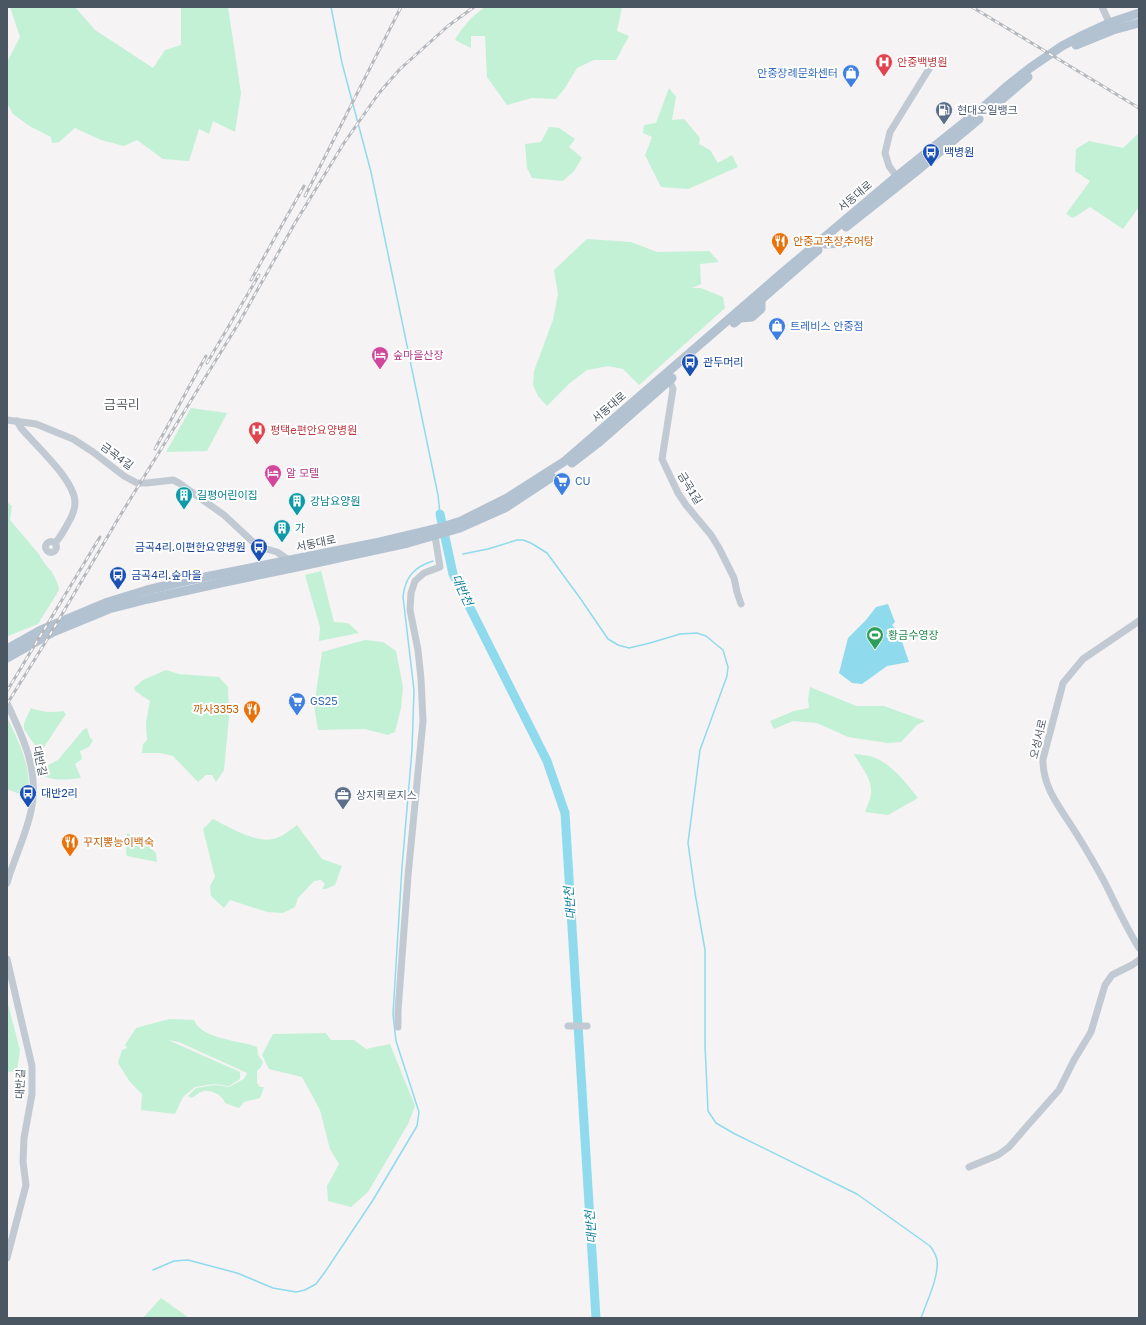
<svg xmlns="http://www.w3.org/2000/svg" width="1146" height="1325" font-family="'Golos Text','Noto Sans KR',sans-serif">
	<rect width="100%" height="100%" fill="#f5f3f3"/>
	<g fill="#c3f1d5">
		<polygon points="10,7 75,7 95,30 153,68 165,50 181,45 181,7 228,7 241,93 235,132 213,121 209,134 199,129 189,161 163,159 137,140 124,146 101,140 75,128 59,142 52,143 51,137 31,127 13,114 7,103 7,62 20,37"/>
		<path d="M485 7H622L617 31 629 36 616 60H594L577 68 565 88 556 99 532 98 507 105 487 77 485 36H471V48L455 40C462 27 473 15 485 7Z"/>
		<polygon points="669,88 676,97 672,120 684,119 700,138 699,144 710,150 718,163 732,155 738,167 688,189 661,187 645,155 652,137 643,133 644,125 656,123"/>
		<polygon points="549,127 559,128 575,139 569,147 582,158 574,171 563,181 532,178 527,168 525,144 541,142"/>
		<polygon points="1139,133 1139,207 1123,229 1090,207 1073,218 1066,214 1090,181 1075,171 1076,149 1089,141 1123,148"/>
		<polygon points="587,239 631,242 657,252 709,251 719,262 700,264 701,284 692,288 701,288 723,297 725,308 639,385 623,369 608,366 587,370 570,383 547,406 538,396 533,385 534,371 553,320 558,294 554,270"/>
		<polygon points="191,408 227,413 207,451 166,452"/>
		<polygon points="7,502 12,506 10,520 38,553 45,564 52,572 58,584 59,590 38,624 8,636"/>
		<polygon points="321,571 334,622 348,623 359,633 319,641 320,627 305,575"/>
		<polygon points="365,640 383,642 396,651 403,687 401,708 395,732 388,735 365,729 318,730 314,706 322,652"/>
		<polygon points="166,670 179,674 219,677 228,687 229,717 224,770 216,782 212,775 206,775 198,782 173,756 160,753 142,753 143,744 147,740 146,723 150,701 135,691 134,688 143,680"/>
		<polygon points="810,687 856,706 884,706 925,721 917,725 901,742 888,743 848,737 817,723 793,721 774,729 770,721 794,711 809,708 808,699"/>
		<path d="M31 708C42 712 51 713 63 711L66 714 40 753 24 729V723Z"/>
		<path d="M7 718C18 739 34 772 27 797L7 789Z"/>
		<path d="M87 728 90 738 93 740 89 747 80 751 82 759 75 764 81 778C69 779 53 782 43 775V768L58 760 84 729Z"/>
		<path d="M854 754C860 755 868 755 873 757 892 764 906 783 918 798L888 815 865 812C867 806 871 799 871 793 872 778 861 767 854 754Z"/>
		<path d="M213 819C229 827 255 843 273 839 281 838 290 830 297 825L322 859 342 866 335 885 326 889H322L325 884 321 880 314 881 298 898 295 907 283 913 267 912 230 900 224 908 211 896 210 886 215 877 203 829Z"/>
		<polygon points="127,833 144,842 156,853 157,862 127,856 126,853"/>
		<polygon points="7,1000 20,1050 17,1071 7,1072"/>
		<path d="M169 1019 194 1020C202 1040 240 1040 257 1047L258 1055 263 1062 261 1067 257 1071V1083L260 1087H264L260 1098 244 1102 239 1108 225 1103C223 1095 211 1090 203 1091 199 1092 195 1096 191 1098L188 1096 196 1088 215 1085 229 1087 244 1079 247 1073 179 1042 168 1040 240 1072V1079L229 1086 214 1084 195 1087 183 1097 175 1114 141 1110 142 1094 130 1082 118 1063 122 1050 127 1048 125 1045 136 1028Z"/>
		<polygon points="326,1033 331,1040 354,1040 366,1049 390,1044 415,1106 408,1124 368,1192 351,1207 328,1201 327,1186 339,1164 330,1149 320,1110 302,1077 269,1069 262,1055 273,1034"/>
		<polygon points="161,1298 189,1318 143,1318"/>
	</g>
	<polygon fill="#90daee" points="888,604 895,622 892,625 899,633 909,662 887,666 862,684 852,683 839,673 848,638 866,620 876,607"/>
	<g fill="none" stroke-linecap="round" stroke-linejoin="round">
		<g stroke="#90daee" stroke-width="1.5">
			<polyline points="331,7 342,63 371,172 438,495 440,514"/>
			<path d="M463 554 488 549 517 540H523L531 543 547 553 580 598 608 639 618 645 629 648 650 643 680 634 697 633 706 636 723 650 728 667 727 676 700 750 688 843 695 893 705 950V1045L708 1111 716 1123 735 1134 857 1194 930 1246C933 1250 936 1254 937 1260 939 1277 927 1301 921 1318"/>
			<path d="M153 1270 174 1261 188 1260 237 1273 273 1288 296 1292 305 1290 316 1284 325 1272 373 1200 417 1126 419 1112 396 1041 393 1014 402 867 412 750 414 690 403 597C405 577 414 567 433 561"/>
		</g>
		<polyline stroke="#90daee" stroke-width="9" points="440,514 453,574 547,761 565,813 596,1318"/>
		<g stroke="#c1cad2" stroke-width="7">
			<polyline points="1102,7 1111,26"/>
			<polyline points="899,180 889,166 885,153 890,132 929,69"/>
			<polyline points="665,378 671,384 673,389 662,459 678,493 686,505 711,535 719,548 734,578 737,592 741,604"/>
			<polyline points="7,420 36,424 73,439 93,452 124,476 137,483 147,483 173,480 179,483 224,515 254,543 263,548 277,552 290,561"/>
			<path d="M17 421 21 428C36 446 74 479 75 502 75 511 71 518 67 525 63 532 60 538 55 543"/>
			<circle cx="51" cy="547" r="5.5"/>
			<path d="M1139 621 1083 659 1063 683 1043 759C1042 788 1062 810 1076 833 1086 849 1096 866 1105 883 1116 905 1126 927 1139 948"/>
			<path d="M7 703C23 737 40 772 31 811 26 835 14 859 7 883"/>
			<polyline points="7,959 32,1066 32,1094 24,1138 23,1162 26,1185 7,1258"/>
			<polyline points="568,1026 587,1026"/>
			<polyline points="398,1027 398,1011 408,876 423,721 421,679 418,650 410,610 411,593 415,581 424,573 440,567 435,536"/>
			<polyline points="969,1167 998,1155 1009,1147 1028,1125 1059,1090 1074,1060 1091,1032 1105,985 1112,975 1132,965 1139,960"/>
		</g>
		<g stroke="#b3c2d1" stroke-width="9">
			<polyline points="1076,45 1113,30 1139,23"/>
			<polyline points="993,107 1028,77"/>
			<polyline points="846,227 913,174 979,119"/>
			<polyline points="825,244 844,243"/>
			<polyline points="740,318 752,317 761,309 761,300"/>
			<polyline points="734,323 818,250"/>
			<polyline points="572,463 598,443 672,378"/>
			<polyline points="7,649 41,630 108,602 147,590 190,580 380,542 439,528 461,521 507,498 565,461 781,274 896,177 981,109 1007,86 1030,68 1062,46 1083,35 1109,23 1139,13"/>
			<polyline points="7,658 53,632 109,609 148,599 225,582 297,567 408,543 460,528 505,508 552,477"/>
		</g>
		<g stroke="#b5b8bd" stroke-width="3">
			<g id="rail">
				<polyline points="972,7 1139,108"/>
				<polyline points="305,196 401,7"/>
				<polyline points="251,280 304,186"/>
				<polyline points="207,363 259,275"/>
				<polyline points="155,449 206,356"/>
				<polyline points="7,691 100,537"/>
				<polyline points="7,704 48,638 118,519 240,321 295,223 344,143 379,93 400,69 448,26 474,7"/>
			</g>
		</g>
		<use href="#rail" stroke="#fff" stroke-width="1.5" stroke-dasharray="4.5" stroke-linecap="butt"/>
	</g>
	<defs>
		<g id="hospital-pin" transform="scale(0.9)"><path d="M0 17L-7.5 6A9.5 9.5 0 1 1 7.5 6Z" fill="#e0444e" stroke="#fff"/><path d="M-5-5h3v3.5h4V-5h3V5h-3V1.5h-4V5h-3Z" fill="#fff"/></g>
		<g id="shop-pin" transform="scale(0.9)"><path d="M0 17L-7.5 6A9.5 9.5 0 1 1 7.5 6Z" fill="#3f7fe0" stroke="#fff"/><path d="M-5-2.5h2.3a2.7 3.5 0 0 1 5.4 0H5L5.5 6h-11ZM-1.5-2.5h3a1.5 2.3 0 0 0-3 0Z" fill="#fff"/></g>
		<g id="fuel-pin" transform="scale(0.9)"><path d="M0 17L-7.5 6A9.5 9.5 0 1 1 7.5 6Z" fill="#5c6f8a" stroke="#fff"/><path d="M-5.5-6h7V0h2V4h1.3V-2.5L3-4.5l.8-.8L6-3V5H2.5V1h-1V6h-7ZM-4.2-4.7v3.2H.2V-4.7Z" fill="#fff"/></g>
		<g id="bus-pin" transform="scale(0.9)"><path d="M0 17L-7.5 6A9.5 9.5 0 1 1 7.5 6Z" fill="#1a4fb4" stroke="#fff"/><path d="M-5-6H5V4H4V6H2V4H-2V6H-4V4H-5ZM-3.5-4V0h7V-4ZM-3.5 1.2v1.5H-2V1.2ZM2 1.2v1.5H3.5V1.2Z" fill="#fff"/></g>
		<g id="restaurant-pin" transform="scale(0.9)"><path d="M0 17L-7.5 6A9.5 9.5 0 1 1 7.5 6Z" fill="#e8710a" stroke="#fff"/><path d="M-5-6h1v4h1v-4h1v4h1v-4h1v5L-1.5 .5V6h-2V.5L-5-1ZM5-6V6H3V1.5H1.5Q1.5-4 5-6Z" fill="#fff"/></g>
		<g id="hotel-pin" transform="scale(0.9)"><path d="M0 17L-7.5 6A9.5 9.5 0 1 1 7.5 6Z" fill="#d1479c" stroke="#fff"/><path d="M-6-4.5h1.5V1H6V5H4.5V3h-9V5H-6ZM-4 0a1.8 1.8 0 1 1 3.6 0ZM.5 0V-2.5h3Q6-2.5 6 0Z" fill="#fff"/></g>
		<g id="supermarket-pin" transform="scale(0.9)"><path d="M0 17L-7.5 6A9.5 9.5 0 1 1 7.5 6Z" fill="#3f7fe0" stroke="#fff"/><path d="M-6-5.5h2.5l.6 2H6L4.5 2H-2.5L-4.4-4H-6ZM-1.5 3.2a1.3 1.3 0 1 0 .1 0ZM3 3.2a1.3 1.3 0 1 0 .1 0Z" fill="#fff"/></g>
		<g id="building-pin" transform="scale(0.9)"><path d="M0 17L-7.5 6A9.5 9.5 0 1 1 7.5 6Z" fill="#0f9aa8" stroke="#fff"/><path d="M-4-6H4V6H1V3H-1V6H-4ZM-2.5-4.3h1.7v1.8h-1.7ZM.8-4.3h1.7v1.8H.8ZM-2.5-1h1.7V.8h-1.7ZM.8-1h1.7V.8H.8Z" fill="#fff"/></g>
		<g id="stadium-pin" transform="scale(0.9)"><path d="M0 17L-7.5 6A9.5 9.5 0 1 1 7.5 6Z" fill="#2e9e5b" stroke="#fff"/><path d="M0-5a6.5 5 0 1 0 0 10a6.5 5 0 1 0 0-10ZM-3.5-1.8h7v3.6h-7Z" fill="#fff"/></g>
		<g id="office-pin" transform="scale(0.9)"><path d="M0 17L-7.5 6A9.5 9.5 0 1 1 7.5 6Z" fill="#5c6f8a" stroke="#fff"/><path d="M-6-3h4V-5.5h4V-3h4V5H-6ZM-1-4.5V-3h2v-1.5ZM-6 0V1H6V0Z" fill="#fff"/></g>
	</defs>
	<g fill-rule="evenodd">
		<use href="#hospital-pin" x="884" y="62"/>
		<use href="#shop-pin" x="851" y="73"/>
		<use href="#fuel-pin" x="944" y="110"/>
		<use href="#bus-pin" x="931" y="152"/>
		<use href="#restaurant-pin" x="780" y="241"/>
		<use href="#shop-pin" x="777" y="326"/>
		<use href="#hotel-pin" x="380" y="355"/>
		<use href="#bus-pin" x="690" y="362"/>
		<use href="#hospital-pin" x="257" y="430"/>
		<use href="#hotel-pin" x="273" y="473"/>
		<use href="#supermarket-pin" x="562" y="481"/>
		<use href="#building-pin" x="184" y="495"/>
		<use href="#building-pin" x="297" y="501"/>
		<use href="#building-pin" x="282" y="528"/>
		<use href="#bus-pin" x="259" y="547"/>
		<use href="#bus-pin" x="118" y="575"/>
		<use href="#stadium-pin" x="875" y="635"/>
		<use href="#supermarket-pin" x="297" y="701"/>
		<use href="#restaurant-pin" x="252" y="709"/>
		<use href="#bus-pin" x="28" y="793"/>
		<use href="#office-pin" x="343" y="795"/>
		<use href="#restaurant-pin" x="70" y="842"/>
	</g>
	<g text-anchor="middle" stroke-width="4" stroke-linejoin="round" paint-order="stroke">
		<g font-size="11" fill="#be3a42" stroke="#fff" text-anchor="start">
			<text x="897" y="66">안중백병원</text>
			<text x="270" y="434">평택e편안요양병원</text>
		</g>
		<g font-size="11" fill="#366cbe" stroke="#fff" text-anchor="start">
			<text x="838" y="77" text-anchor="end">안중장례문화센터</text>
			<text x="790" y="330">트레비스 안중점</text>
			<text x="575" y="485">CU</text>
			<text x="310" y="705">GS25</text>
		</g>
		<g font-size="11" fill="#4e5e75" stroke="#fff" text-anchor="start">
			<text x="957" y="114">현대오일뱅크</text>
			<text x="356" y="799">상지퀵로지스</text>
		</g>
		<g font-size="11" fill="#164399" stroke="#fff" text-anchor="start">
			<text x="944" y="156">백병원</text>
			<text x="703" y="366">관두머리</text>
			<text x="246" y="551" text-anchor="end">금곡4리.이편한요양병원</text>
			<text x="131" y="579">금곡4리.숲마을</text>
			<text x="41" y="797">대반2리</text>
		</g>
		<g font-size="11" fill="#4a5661" stroke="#fff">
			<text transform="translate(855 196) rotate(-40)" y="4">서동대로</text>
			<text transform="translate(609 407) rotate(-41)" y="4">서동대로</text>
			<text transform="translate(117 456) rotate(36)" y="4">금곡4길</text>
			<text transform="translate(690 488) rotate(58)" y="4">금곡1길</text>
			<text transform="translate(316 543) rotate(-12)" y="4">서동대로</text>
			<text transform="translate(1038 739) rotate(-77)" y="4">오성서로</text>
			<text transform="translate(40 761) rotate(78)" y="4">대반길</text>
			<text transform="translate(20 1084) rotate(-88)" y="4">대반길</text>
		</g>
		<g font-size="11" fill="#c56008" stroke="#fff" text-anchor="start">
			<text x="793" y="245">안중고추장추어탕</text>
			<text x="239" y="713" text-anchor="end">까사3353</text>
			<text x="83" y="846">꾸지뽕능이백숙</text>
		</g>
		<g font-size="11" fill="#b23c85" stroke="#fff" text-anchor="start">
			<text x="393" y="359">숲마을산장</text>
			<text x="286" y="477">알 모텔</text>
		</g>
		<g font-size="11" fill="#0d838f" stroke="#fff" text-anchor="start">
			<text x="197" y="499">길평어린이집</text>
			<text x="310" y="505">강남요양원</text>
			<text x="295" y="532">가</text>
		</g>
		<g font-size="11" fill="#27864d" stroke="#fff" text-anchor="start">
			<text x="888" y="639">황금수영장</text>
		</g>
		<g font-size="12" font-style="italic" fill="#0c7c9b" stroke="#fff">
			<text transform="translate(462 590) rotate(65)" y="4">대반천</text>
			<text transform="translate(570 903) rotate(-94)" y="4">대반천</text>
			<text transform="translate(591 1227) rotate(-94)" y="4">대반천</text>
		</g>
		<g font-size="13" fill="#5f6368" stroke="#fff">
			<text x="122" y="409">금곡리</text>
		</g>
	</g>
	<rect width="1146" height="1325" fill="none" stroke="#4a5661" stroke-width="16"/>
</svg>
